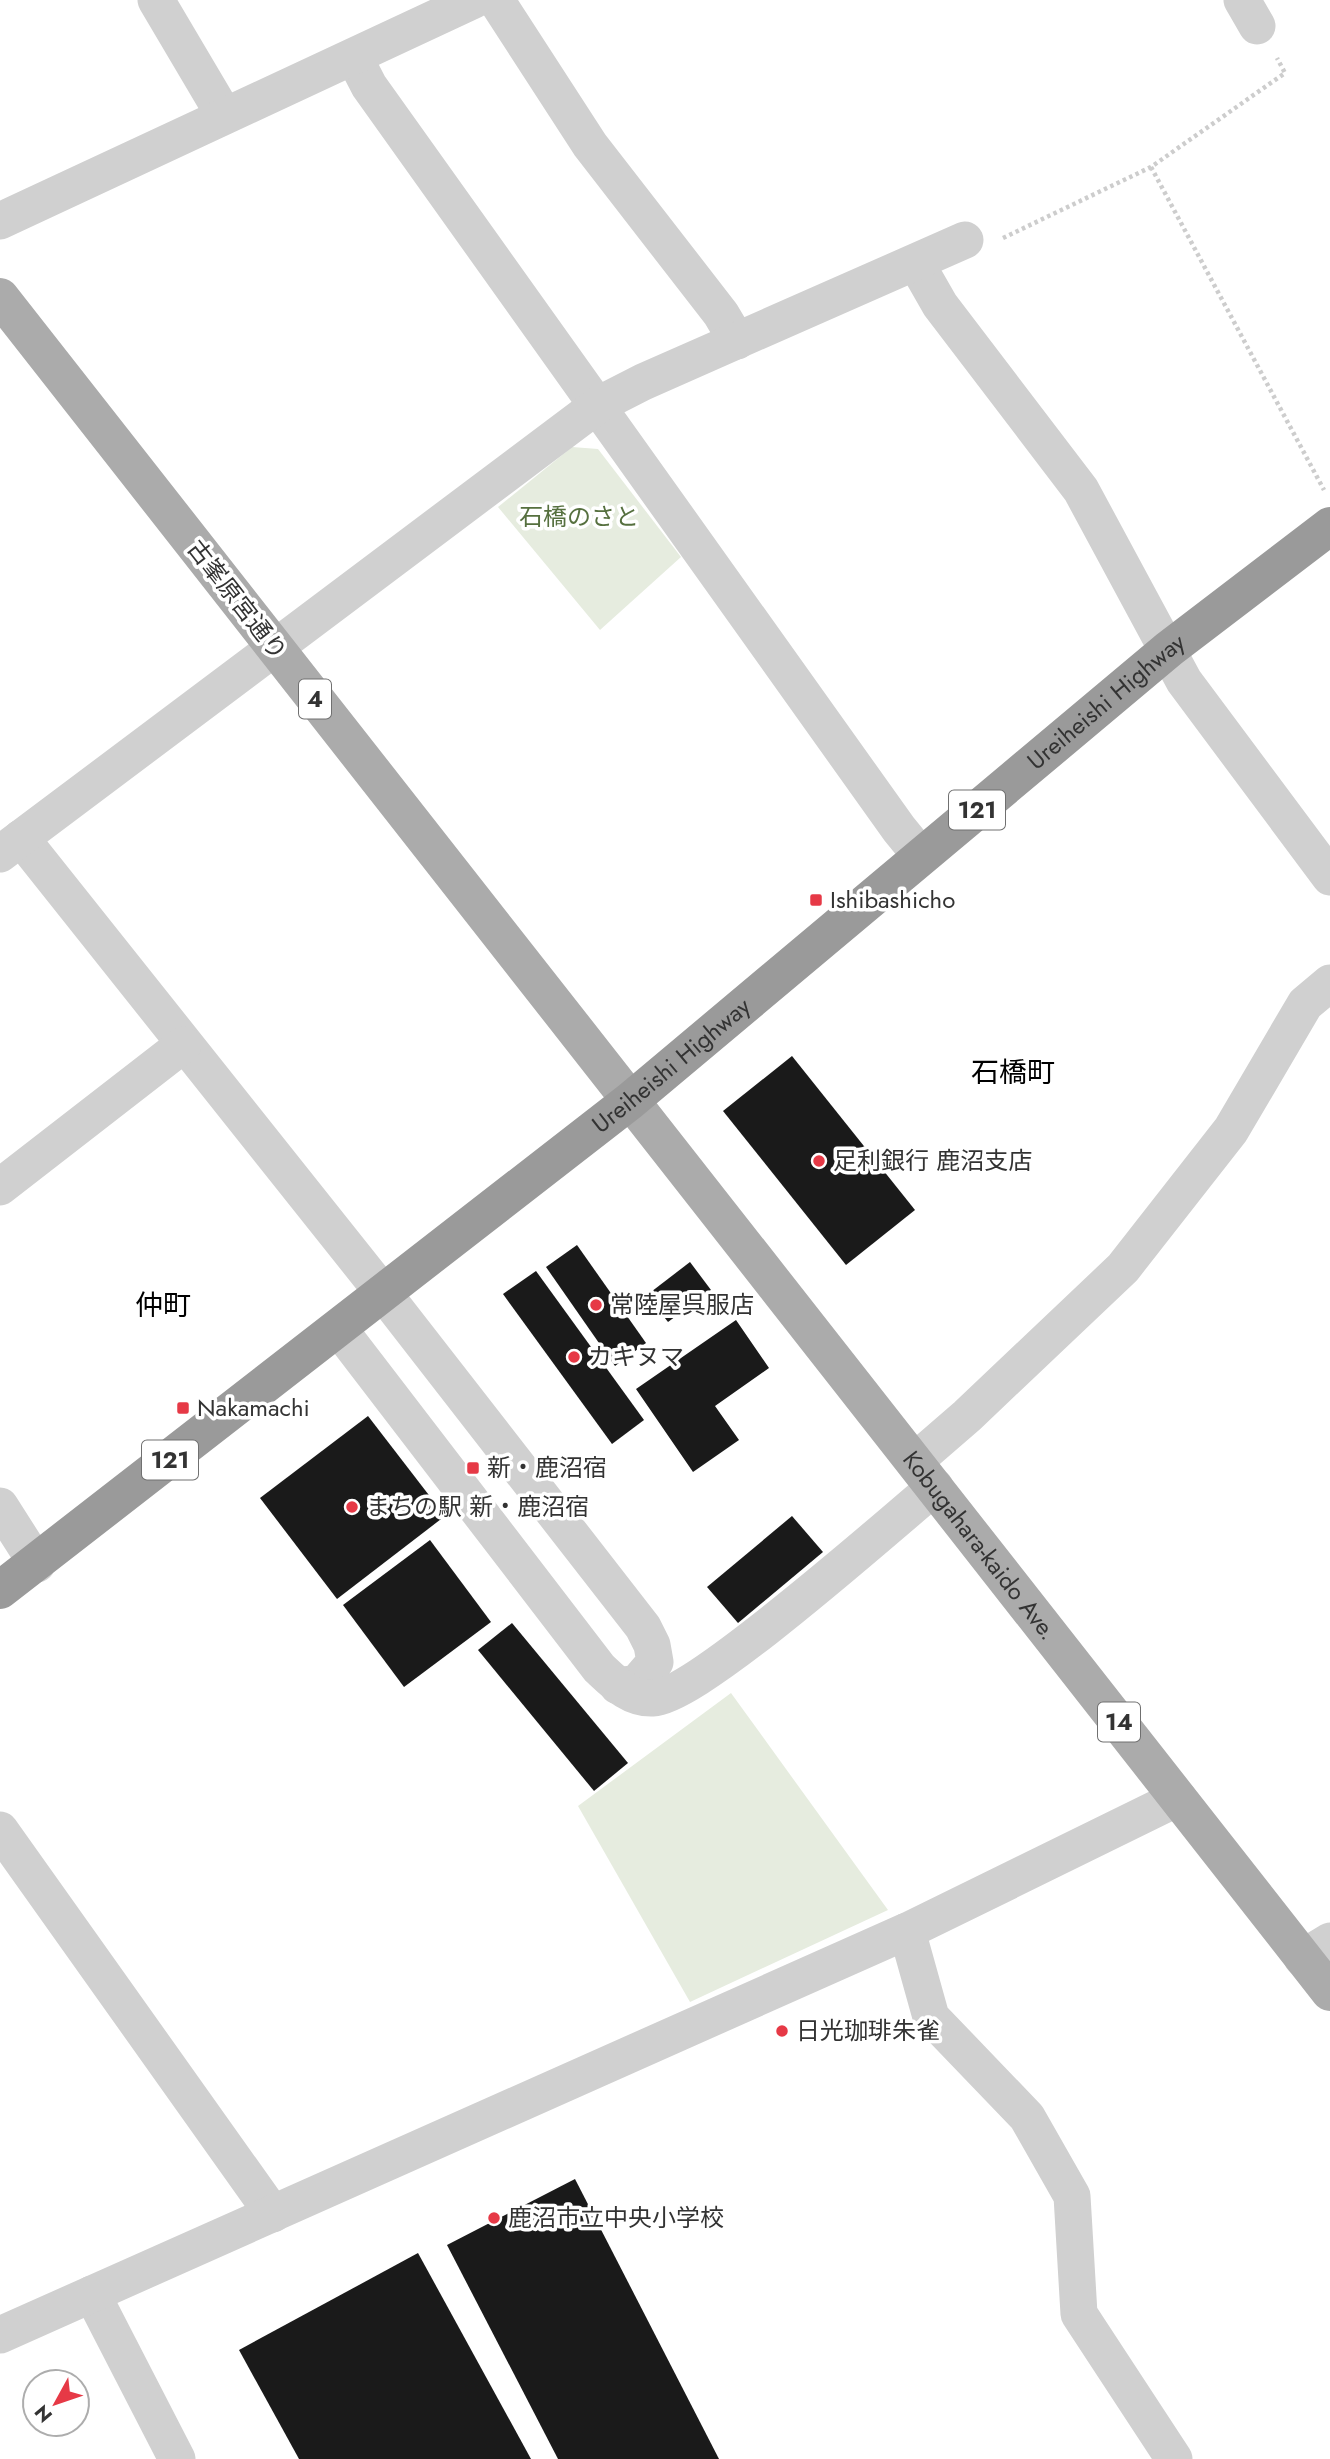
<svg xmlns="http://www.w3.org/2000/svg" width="1330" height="2459" font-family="Jost,'Noto Sans JP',sans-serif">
	<rect width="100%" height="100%" fill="#fff"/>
	<g fill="#e6ecdf">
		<polygon points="572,447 598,449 681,557 600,630 498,507"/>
		<polygon points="731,1693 888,1910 690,2002 578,1806"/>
	</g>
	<g fill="#1a1a1a">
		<polygon points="792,1056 915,1210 846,1265 723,1111"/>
		<polygon points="577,1245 646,1343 615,1366 546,1267"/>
		<polygon points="690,1262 711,1290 668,1322 647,1295"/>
		<polygon points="536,1271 644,1420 612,1444 503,1294"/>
		<polygon points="736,1320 769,1368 715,1406 739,1440 693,1472 636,1389"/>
		<polygon points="368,1416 445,1516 337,1599 260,1498"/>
		<polygon points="792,1516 823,1552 738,1623 707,1587"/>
		<polygon points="430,1540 491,1622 404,1687 343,1605"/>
		<polygon points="512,1623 628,1763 594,1791 478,1650"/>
		<polygon points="575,2179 719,2459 558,2459 447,2245"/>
		<polygon points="418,2253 531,2459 299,2459 239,2350"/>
	</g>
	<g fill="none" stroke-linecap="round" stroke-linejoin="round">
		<g stroke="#cdcdcd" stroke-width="4.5" stroke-dasharray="3.5 3.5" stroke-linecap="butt">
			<polyline points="1151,167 1324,490"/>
			<polyline points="1003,238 1151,167 1285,73 1277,58"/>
		</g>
		<g stroke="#d0d0d0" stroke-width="37">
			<polyline points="156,0 224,115"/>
			<polyline points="496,0 590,145 721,314 737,341"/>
			<polyline points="1242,0 1257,26"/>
			<polyline points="354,57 369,86 899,829 921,856"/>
			<polyline points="0,221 474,0"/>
			<polyline points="916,263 940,305 1081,490 1184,681 1330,877"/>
			<polyline points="21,838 384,1294 643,1627 652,1645 655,1662 637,1683 618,1686"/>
			<polyline points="0,854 598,405 643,382 965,240"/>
			<polyline points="0,1187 183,1045"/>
			<path d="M339 1329 599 1668C615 1683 630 1699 653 1698 698 1696 890 1524 935 1487"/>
			<polyline points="915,1461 967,1416 1123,1268 1231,1130 1305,1004 1330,983"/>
			<polyline points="0,1506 37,1564"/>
			<polyline points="0,1830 273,2214"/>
			<polyline points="907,1931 931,2017 1027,2117 1072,2196 1079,2314 1174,2459"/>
			<polyline points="1302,1958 1330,1941"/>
			<polyline points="92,2294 177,2459"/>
			<polyline points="0,2335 907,1931 1178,1798"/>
		</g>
		<path stroke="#ababab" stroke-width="38" id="s1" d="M0 297 1330 1992"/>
		<path stroke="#9a9a9a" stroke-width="38" id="s2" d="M0 1590 630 1101 1169 649 1330 526"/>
	</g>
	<g fill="#e63946" stroke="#fff" stroke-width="2.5">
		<rect x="809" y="893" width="14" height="14" rx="3.5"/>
		<circle cx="819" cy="1161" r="7"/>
		<circle cx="596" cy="1305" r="7"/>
		<circle cx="574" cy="1357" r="7"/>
		<rect x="176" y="1401" width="14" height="14" rx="3.5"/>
		<rect x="466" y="1461" width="14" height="14" rx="3.5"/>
		<circle cx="352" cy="1507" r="7"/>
		<circle cx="782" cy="2031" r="7"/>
		<circle cx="494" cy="2218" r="7"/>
	</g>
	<g text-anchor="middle" stroke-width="7" stroke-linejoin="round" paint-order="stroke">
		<g fill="#fff" stroke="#707070" stroke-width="2">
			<rect x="299" y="679.5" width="32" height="39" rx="5"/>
			<rect x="949" y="790.5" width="56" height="39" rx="5"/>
			<rect x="142" y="1440.5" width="56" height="39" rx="5"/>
			<rect x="1098" y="1702.5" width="42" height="39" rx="5"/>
		</g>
		<g font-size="23" font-weight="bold" fill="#333">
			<text x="315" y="707">4</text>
			<text x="977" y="818">121</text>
			<text x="170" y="1468">121</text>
			<text x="1119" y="1730">14</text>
		</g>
		<g font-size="24" fill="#56703f" stroke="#fff">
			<text x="579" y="525">石橋のさと</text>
		</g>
		<g font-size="24" fill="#333" stroke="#fff">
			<text transform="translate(237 600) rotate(52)" y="8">古峯原宮通り</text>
			<text dy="8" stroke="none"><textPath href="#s2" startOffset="1419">Ureiheishi Highway</textPath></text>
			<text dy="8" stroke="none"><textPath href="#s2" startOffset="852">Ureiheishi Highway</textPath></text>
			<text dy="8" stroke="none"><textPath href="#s1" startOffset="1587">Kobugahara-kaido Ave.</textPath></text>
		</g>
		<g font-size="24" fill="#333" stroke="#fff" text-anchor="start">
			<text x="830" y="908">Ishibashicho</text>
			<text x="833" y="1169">足利銀行 鹿沼支店</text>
			<text x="610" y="1313">常陸屋呉服店</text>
			<text x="588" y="1365">カキヌマ</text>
			<text x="197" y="1416">Nakamachi</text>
			<text x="487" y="1476">新・鹿沼宿</text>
			<text x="366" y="1515">まちの駅 新・鹿沼宿</text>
			<text x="796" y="2039">日光珈琲朱雀</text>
			<text x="508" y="2226">鹿沼市立中央小学校</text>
		</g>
		<g font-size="28" fill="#000" stroke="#fff">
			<text x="1013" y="1082">石橋町</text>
			<text x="163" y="1315">仲町</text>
		</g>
	</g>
	<g transform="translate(56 2403) rotate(230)"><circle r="33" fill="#ffffff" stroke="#adadad" stroke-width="2"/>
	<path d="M0-5L12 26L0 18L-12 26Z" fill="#e63946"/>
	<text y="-10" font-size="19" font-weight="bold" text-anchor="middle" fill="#333333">N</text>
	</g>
</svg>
